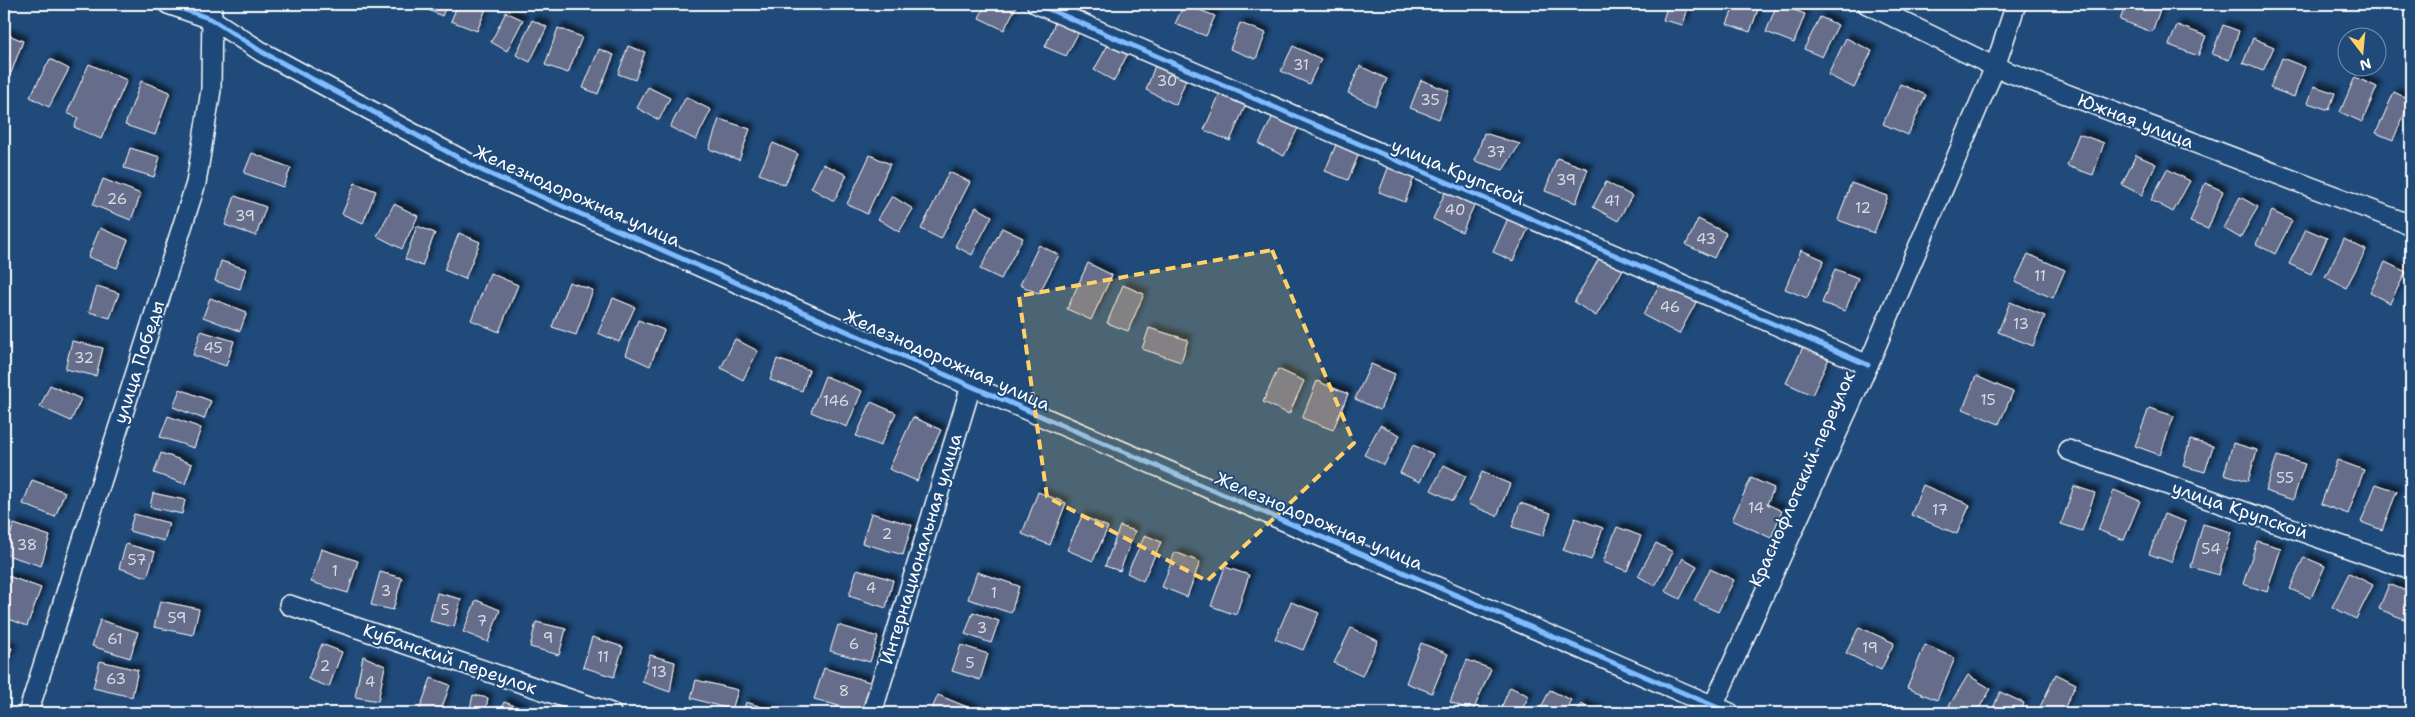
<svg xmlns="http://www.w3.org/2000/svg" width="2415" height="717" font-family="'Shantell Sans',sans-serif">
	<defs>
		<filter id="shadow"><feDropShadow dx="4.5" dy="-4.5" stdDeviation="2.5" flood-color="#0009"/></filter>
	</defs>
	<rect width="100%" height="100%" fill="#1f4a7a"/>
	<filter id="ink" filterUnits="userSpaceOnUse"><feTurbulence type="fractalNoise" baseFrequency=".02" numOctaves="2"/><feDisplacementMap in="SourceGraphic" scale="10" xChannelSelector="R" yChannelSelector="G"/><feConvolveMatrix kernelMatrix="1 2 1 2 8 2 1 2 1" color-interpolation-filters="sRGB"/></filter>
	<g filter="url(#ink)">
		<g fill="#656d8b" stroke="#fff" filter="url(#shadow)">
			<polygon points="428,4 447,4 442,16 426,9"/>
			<polygon points="458,4 488,4 477,31 451,21"/>
			<polygon points="986,4 1017,5 1004,30 979,18"/>
			<polygon points="1132,4 1158,4 1155,12"/>
			<polygon points="1184,4 1215,16 1206,36 1175,24"/>
			<polygon points="1668,4 1689,4 1683,25 1663,20"/>
			<polygon points="1735,4 1760,4 1750,32 1727,24"/>
			<polygon points="1777,4 1805,14 1794,43 1766,32"/>
			<polygon points="2126,4 2162,4 2152,32 2120,20"/>
			<polygon points="506,12 523,20 507,51 491,42"/>
			<polygon points="1820,17 1838,25 1822,57 1804,49"/>
			<polygon points="1057,18 1080,30 1066,56 1045,47"/>
			<polygon points="532,20 547,27 530,62 516,55"/>
			<polygon points="1240,23 1266,33 1256,59 1230,49"/>
			<polygon points="2177,25 2206,36 2198,56 2169,45"/>
			<polygon points="2223,25 2239,31 2229,60 2212,54"/>
			<polygon points="558,28 582,37 568,73 545,65"/>
			<polygon points="4,33 23,41 11,73 4,70"/>
			<polygon points="1846,38 1872,51 1854,88 1828,75"/>
			<polygon points="2253,38 2274,47 2263,71 2243,63"/>
			<polygon points="1109,43 1128,53 1114,81 1094,70"/>
			<polygon points="628,46 645,52 635,80 618,74"/>
			<polygon points="1293,46 1321,59 1309,84 1281,71"/>
			<polygon points="599,49 614,55 598,94 583,88"/>
			<polygon points="2282,58 2305,67 2294,97 2270,88"/>
			<polygon points="50,59 69,69 49,107 30,97"/>
			<polygon points="1157,60 1189,72 1176,105 1146,90"/>
			<polygon points="89,64 127,80 101,139 74,127 78,118 67,113"/>
			<polygon points="1360,66 1387,79 1375,106 1348,93"/>
			<polygon points="2355,77 2377,87 2362,122 2340,112"/>
			<polygon points="1421,80 1449,91 1439,119 1410,108"/>
			<polygon points="141,81 170,92 155,135 125,125"/>
			<polygon points="1900,84 1926,95 1908,135 1883,124"/>
			<polygon points="2314,86 2335,93 2329,110 2308,103"/>
			<polygon points="648,87 670,98 659,120 637,108"/>
			<polygon points="1221,91 1247,102 1230,141 1204,130"/>
			<polygon points="2394,92 2411,100 2393,140 2376,133"/>
			<polygon points="686,97 711,110 696,140 670,127"/>
			<polygon points="1274,114 1299,126 1284,156 1259,144"/>
			<polygon points="719,119 750,129 739,160 709,149"/>
			<polygon points="1484,133 1520,144 1503,170 1475,161"/>
			<polygon points="2079,134 2104,143 2093,175 2067,166"/>
			<polygon points="1340,135 1363,144 1348,180 1325,171"/>
			<polygon points="773,143 798,154 785,185 759,174"/>
			<polygon points="130,148 160,157 154,177 124,168"/>
			<polygon points="252,153 291,168 283,187 244,173"/>
			<polygon points="870,155 890,164 867,214 847,204"/>
			<polygon points="2136,155 2156,164 2142,195 2122,185"/>
			<polygon points="1557,158 1588,169 1576,203 1545,191"/>
			<polygon points="1390,163 1416,172 1405,202 1379,192"/>
			<polygon points="823,164 847,175 834,201 811,188"/>
			<polygon points="2167,169 2190,181 2173,212 2151,200"/>
			<polygon points="949,172 970,182 941,239 921,229"/>
			<polygon points="103,179 141,194 131,220 93,205"/>
			<polygon points="1606,182 1632,196 1618,221 1593,207"/>
			<polygon points="355,183 376,191 363,223 342,214"/>
			<polygon points="1851,183 1888,196 1874,233 1838,220"/>
			<polygon points="2205,183 2223,191 2208,229 2190,222"/>
			<polygon points="1447,188 1476,201 1462,232 1433,219"/>
			<polygon points="235,196 266,207 256,236 225,225"/>
			<polygon points="892,196 913,209 899,232 878,219"/>
			<polygon points="2240,197 2258,207 2240,238 2223,228"/>
			<polygon points="394,204 418,216 402,249 377,236"/>
			<polygon points="976,207 992,216 972,255 955,246"/>
			<polygon points="2272,211 2292,221 2275,254 2256,244"/>
			<polygon points="1509,216 1530,225 1513,261 1493,252"/>
			<polygon points="1698,219 1726,233 1714,258 1686,245"/>
			<polygon points="417,226 435,233 422,266 405,259"/>
			<polygon points="100,228 128,240 117,268 88,257"/>
			<polygon points="1002,228 1023,238 1001,279 980,269"/>
			<polygon points="2306,229 2327,238 2311,274 2289,264"/>
			<polygon points="459,233 480,242 465,279 444,270"/>
			<polygon points="2344,239 2366,250 2346,288 2325,277"/>
			<polygon points="1039,245 1059,255 1039,294 1020,285"/>
			<polygon points="1801,250 1824,260 1807,298 1785,289"/>
			<polygon points="2028,254 2065,270 2053,298 2015,282"/>
			<polygon points="1601,255 1624,268 1596,316 1574,302"/>
			<polygon points="221,261 246,269 240,289 215,281"/>
			<polygon points="2385,262 2406,272 2390,303 2370,293"/>
			<polygon points="1088,263 1112,275 1091,320 1067,309"/>
			<polygon points="1835,269 1858,278 1845,311 1822,303"/>
			<polygon points="490,273 518,285 499,332 471,320"/>
			<polygon points="1662,280 1698,299 1679,334 1643,315"/>
			<polygon points="569,282 593,290 576,335 552,327"/>
			<polygon points="1123,285 1144,294 1128,331 1107,323"/>
			<polygon points="97,286 119,293 110,318 89,312"/>
			<polygon points="2411,291 2411,309 2405,306"/>
			<polygon points="210,298 247,312 240,331 203,317"/>
			<polygon points="613,298 635,307 619,342 598,333"/>
			<polygon points="2010,302 2045,316 2033,346 1998,332"/>
			<polygon points="638,320 664,330 650,366 626,355"/>
			<polygon points="1149,328 1188,340 1181,362 1142,349"/>
			<polygon points="201,331 234,341 226,366 193,355"/>
			<polygon points="735,339 758,351 743,380 721,368"/>
			<polygon points="72,341 103,348 96,376 65,369"/>
			<polygon points="1803,347 1829,359 1812,395 1786,383"/>
			<polygon points="777,359 809,370 802,391 770,380"/>
			<polygon points="1371,364 1395,374 1380,410 1355,399"/>
			<polygon points="1278,369 1304,381 1289,414 1263,402"/>
			<polygon points="825,376 862,391 847,427 811,412"/>
			<polygon points="1976,376 2013,392 1999,424 1963,409"/>
			<polygon points="1317,381 1348,394 1333,430 1302,418"/>
			<polygon points="50,385 81,399 71,421 40,407"/>
			<polygon points="180,389 211,401 204,419 173,407"/>
			<polygon points="871,402 896,413 880,446 856,436"/>
			<polygon points="2149,408 2174,416 2160,455 2135,446"/>
			<polygon points="168,416 201,428 194,448 160,437"/>
			<polygon points="913,417 941,430 917,481 889,469"/>
			<polygon points="1380,425 1400,435 1384,465 1364,455"/>
			<polygon points="2190,440 2213,446 2205,472 2183,466"/>
			<polygon points="2233,443 2257,450 2248,481 2224,474"/>
			<polygon points="1413,445 1433,454 1420,482 1400,473"/>
			<polygon points="161,453 192,464 185,484 154,473"/>
			<polygon points="2277,456 2305,464 2293,500 2265,491"/>
			<polygon points="2337,460 2364,470 2348,514 2321,504"/>
			<polygon points="1444,465 1466,476 1453,501 1431,490"/>
			<polygon points="1482,472 1510,484 1497,516 1468,504"/>
			<polygon points="1751,478 1774,488 1767,504 1782,511 1771,538 1732,520"/>
			<polygon points="32,480 65,492 55,517 23,504"/>
			<polygon points="2376,484 2397,491 2382,530 2361,522"/>
			<polygon points="1923,485 1970,505 1957,534 1911,515"/>
			<polygon points="2074,486 2095,493 2082,531 2061,524"/>
			<polygon points="2114,490 2140,501 2124,540 2098,530"/>
			<polygon points="1038,492 1066,503 1050,545 1022,534"/>
			<polygon points="153,493 185,500 182,514 150,507"/>
			<polygon points="1520,503 1551,513 1543,536 1512,527"/>
			<polygon points="871,513 912,525 903,555 862,543"/>
			<polygon points="134,514 169,523 164,541 129,531"/>
			<polygon points="2164,514 2186,522 2171,562 2149,554"/>
			<polygon points="1082,516 1108,527 1093,561 1067,550"/>
			<polygon points="1575,518 1603,528 1591,560 1563,550"/>
			<polygon points="2411,522 2411,540 2407,539"/>
			<polygon points="14,524 50,536 41,566 4,554"/>
			<polygon points="2203,524 2231,532 2219,575 2191,567"/>
			<polygon points="1120,526 1135,531 1120,571 1105,566"/>
			<polygon points="1617,527 1641,536 1627,571 1603,562"/>
			<polygon points="1145,535 1161,542 1143,581 1127,573"/>
			<polygon points="2257,541 2281,548 2267,592 2243,584"/>
			<polygon points="1656,543 1673,552 1655,586 1638,576"/>
			<polygon points="126,544 155,552 147,577 119,568"/>
			<polygon points="321,549 358,561 348,593 311,582"/>
			<polygon points="1175,552 1200,562 1187,597 1162,587"/>
			<polygon points="2304,557 2325,566 2311,598 2290,589"/>
			<polygon points="1683,558 1697,566 1680,599 1665,591"/>
			<polygon points="1225,567 1249,575 1236,615 1211,606"/>
			<polygon points="857,569 893,580 886,608 849,596"/>
			<polygon points="1710,569 1734,580 1718,612 1694,601"/>
			<polygon points="380,572 402,578 393,610 371,605"/>
			<polygon points="977,572 1019,586 1011,613 968,599"/>
			<polygon points="2349,573 2373,585 2356,619 2332,607"/>
			<polygon points="8,576 41,588 27,626 4,617 4,588"/>
			<polygon points="2389,584 2411,593 2409,621 2379,609"/>
			<polygon points="437,593 461,599 454,627 430,621"/>
			<polygon points="476,600 500,610 488,642 463,632"/>
			<polygon points="160,601 199,609 193,635 154,627"/>
			<polygon points="1291,602 1319,613 1303,650 1275,639"/>
			<polygon points="973,612 999,621 991,643 965,634"/>
			<polygon points="100,620 138,632 130,658 92,646"/>
			<polygon points="536,622 566,629 559,655 530,647"/>
			<polygon points="838,625 878,637 870,662 830,651"/>
			<polygon points="1859,627 1894,643 1881,670 1846,653"/>
			<polygon points="1351,628 1378,641 1362,676 1334,663"/>
			<polygon points="592,637 623,647 614,677 583,667"/>
			<polygon points="1421,643 1448,654 1432,693 1406,683"/>
			<polygon points="322,644 342,652 329,687 308,679"/>
			<polygon points="4,645 12,648 4,668"/>
			<polygon points="961,645 988,654 980,680 952,671"/>
			<polygon points="1925,645 1955,658 1937,700 1907,688"/>
			<polygon points="650,655 675,662 670,692 642,682"/>
			<polygon points="363,656 385,666 378,701 355,697"/>
			<polygon points="1467,660 1491,669 1473,711 1450,702"/>
			<polygon points="100,661 138,670 132,697 93,688"/>
			<polygon points="824,668 873,683 864,713 814,699"/>
			<polygon points="2056,674 2076,684 2062,713 2037,713"/>
			<polygon points="1968,675 1991,689 1976,713 1962,713 1949,706"/>
			<polygon points="431,678 450,685 440,713 419,711"/>
			<polygon points="696,680 738,690 732,710 691,698"/>
			<polygon points="1510,687 1529,696 1520,713 1499,713"/>
			<polygon points="1550,690 1571,700 1564,713 1538,713"/>
			<polygon points="2000,692 2024,703 2020,713 1991,713"/>
			<polygon points="473,695 488,698 485,713 469,713"/>
			<polygon points="938,695 982,713 930,713"/>
			<polygon points="504,702 524,709 523,713 500,713"/>
			<polygon points="746,702 781,713 743,713"/>
			<polygon points="1581,704 1602,713 1577,713"/>
			<polygon points="82,709 96,713 80,713"/>
		</g>
		<g fill="none" stroke-linecap="round" stroke-linejoin="round">
			<g stroke="#fff" stroke-width="22">
				<g id="minor">
					<polyline points="168,4 211,19 262,52 483,171 971,386 1730,713"/>
					<polyline points="1037,4 1868,365"/>
					<polyline points="1867,4 1995,67 2411,225"/>
					<polyline points="2068,450 2411,570"/>
					<polyline points="289,605 611,713"/>
					<polyline points="28,713 196,183 211,90 212,4"/>
					<polyline points="872,713 971,386"/>
					<polyline points="1710,713 1868,365 1995,67 2016,4"/>
				</g>
			</g>
			<use href="#minor" stroke="#1f4a7a" stroke-width="19"/>
			<g stroke="#1f4a7a" stroke-width="8">
				<g id="cycleway">
					<polyline points="168,4 211,19 262,52 483,171 971,386 1730,713"/>
					<polyline points="1037,4 1868,365"/>
				</g>
			</g>
			<use href="#cycleway" stroke="#80bcff" stroke-width="5"/>
		</g>
	</g>
	<path fill="#ffd166" fill-opacity="0.2" stroke="#ffd166" stroke-width="4" stroke-dasharray="10 6" stroke-linejoin="round" d="M1272 250 1354 443 1207 581 1047 497 1019 296Z"/>
	<g text-anchor="middle" stroke-width="4" stroke-linejoin="round" paint-order="stroke">
		<g font-size="15" fill="#d8dae2">
			<text x="1301" y="70">31</text>
			<text x="1167" y="86">30</text>
			<text x="1430" y="105">35</text>
			<text x="1496" y="157">37</text>
			<text x="1566" y="185">39</text>
			<text x="117" y="204">26</text>
			<text x="1612" y="206">41</text>
			<text x="1863" y="213">12</text>
			<text x="1455" y="215">40</text>
			<text x="245" y="221">39</text>
			<text x="1706" y="244">43</text>
			<text x="2040" y="281">11</text>
			<text x="1670" y="312">46</text>
			<text x="2021" y="329">13</text>
			<text x="213" y="353">45</text>
			<text x="84" y="363">32</text>
			<text x="1988" y="405">15</text>
			<text x="836" y="406">146</text>
			<text x="2285" y="483">55</text>
			<text x="1756" y="513">14</text>
			<text x="1940" y="515">17</text>
			<text x="887" y="539">2</text>
			<text x="27" y="550">38</text>
			<text x="2211" y="554">54</text>
			<text x="137" y="565">57</text>
			<text x="335" y="576">1</text>
			<text x="871" y="593">4</text>
			<text x="386" y="596">3</text>
			<text x="994" y="598">1</text>
			<text x="445" y="615">5</text>
			<text x="177" y="623">59</text>
			<text x="482" y="626">7</text>
			<text x="982" y="633">3</text>
			<text x="548" y="643">9</text>
			<text x="115" y="644">61</text>
			<text x="854" y="649">6</text>
			<text x="1870" y="653">19</text>
			<text x="603" y="662">11</text>
			<text x="970" y="668">5</text>
			<text x="325" y="671">2</text>
			<text x="659" y="677">13</text>
			<text x="116" y="684">63</text>
			<text x="370" y="687">4</text>
			<text x="844" y="696">8</text>
		</g>
		<g font-size="18" fill="#fff" stroke="#1f4a7a">
			<text transform="translate(2136 121) rotate(21)" y="6">Южная улица</text>
			<text transform="translate(1458 172) rotate(23)" y="6">улица Крупской</text>
			<text transform="translate(577 196) rotate(24)" y="6">Железнодорожная улица</text>
			<text transform="translate(947 360) rotate(24)" y="6">Железнодорожная улица</text>
			<text transform="translate(139 362) rotate(-72)" y="6">улица Победы</text>
			<text transform="translate(1802 479) rotate(-66)" y="6">Краснофлотский переулок</text>
			<text transform="translate(2240 510) rotate(19)" y="6">улица Крупской</text>
			<text transform="translate(1319 521) rotate(23)" y="6">Железнодорожная улица</text>
			<text transform="translate(921 549) rotate(-73)" y="6">Интернациональная улица</text>
			<text transform="translate(450 659) rotate(19)" y="6">Кубанский переулок</text>
		</g>
	</g>
	<rect width="2415" height="717" fill="none" stroke="#1f4a7a" stroke-width="20"/>
	<rect x="10" y="10" width="2395" height="697" fill="none" stroke="#fff" stroke-width="2" filter="url(#ink)"/>
	<g transform="translate(2362 52) rotate(164)"><circle r="24" fill="#1f4a7a" stroke="#7992af"/>
	<path d="M0-4L9 19L0 12L-9 19Z" fill="#ffd166"/>
	<text y="-8" font-size="14" font-weight="bold" text-anchor="middle" fill="#ffffff">N</text>
	</g>
</svg>
